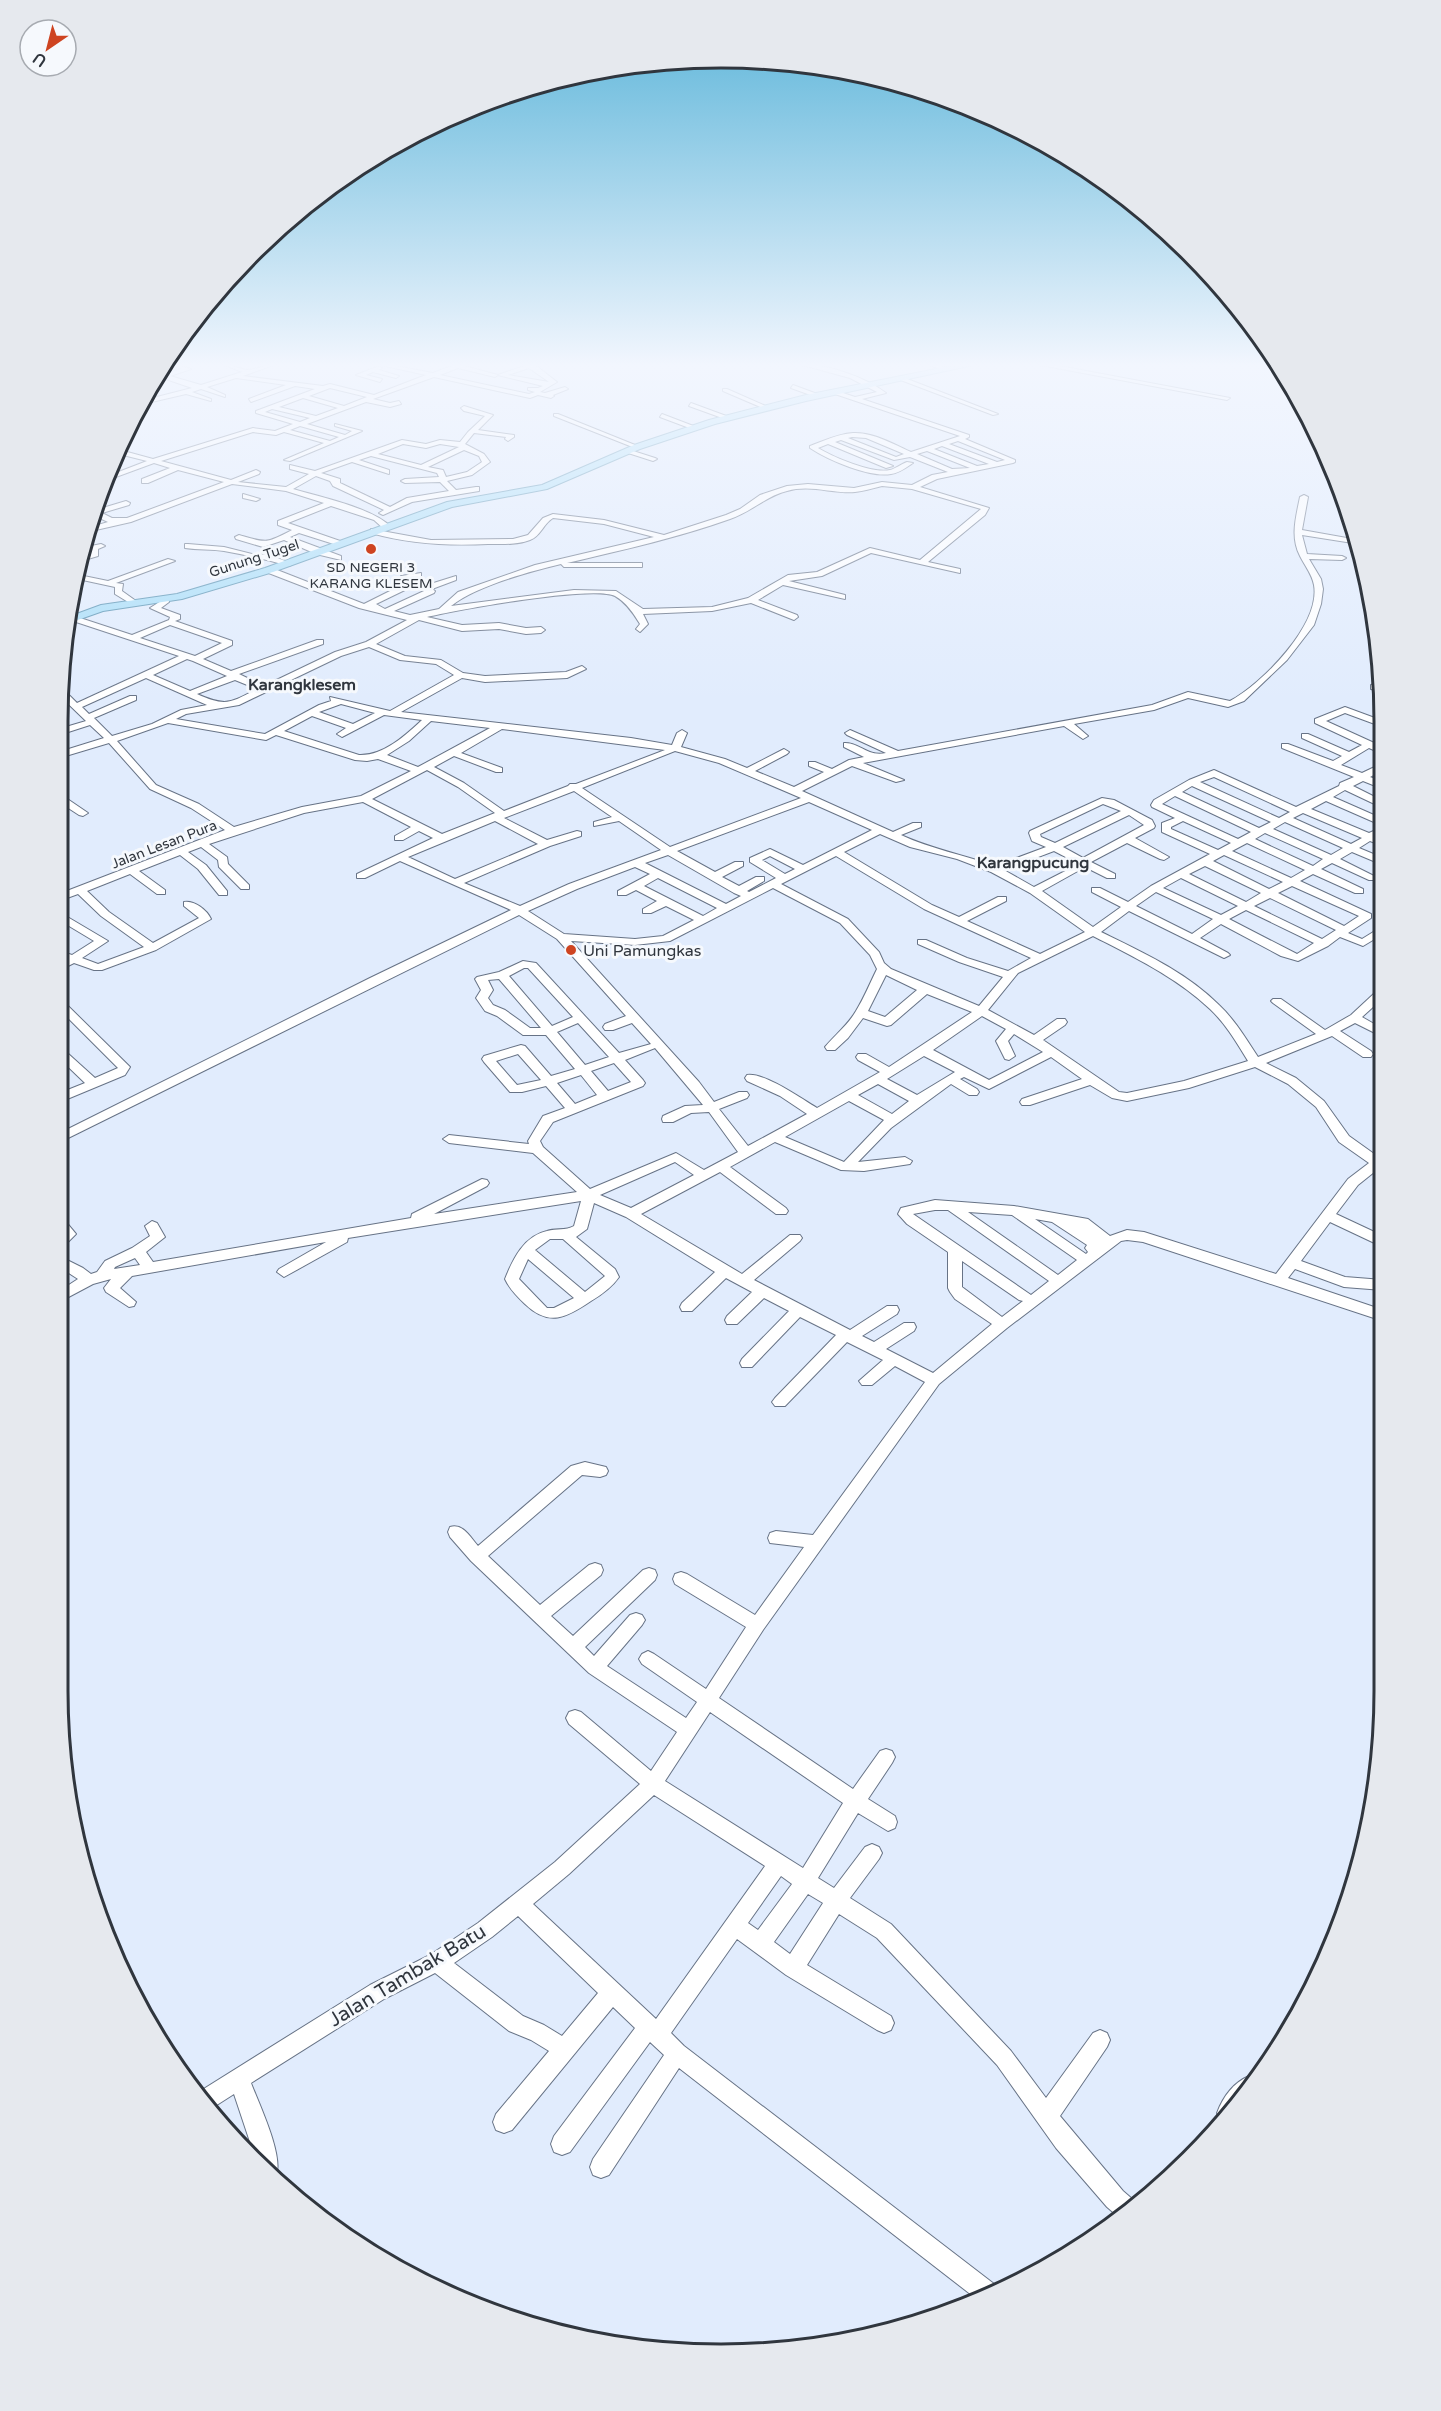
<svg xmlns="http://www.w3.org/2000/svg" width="1441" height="2411" font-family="'Varela Round',sans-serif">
	<rect width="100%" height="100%" fill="#e1ecfd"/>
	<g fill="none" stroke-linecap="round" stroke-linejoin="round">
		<g stroke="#677386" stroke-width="2">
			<g id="minor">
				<path d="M174 364 191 369 170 376 201 385 242 372 223 364C232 364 238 369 247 370 256 370 266 364 276 364L243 376 323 386 330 384 374 395 426 375 385 366V364L433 373 451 366V364H466L464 366 498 375 527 365H535L557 382 540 392 545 393 565 387 568 389 553 395 554 396 551 398 538 395 530 398 434 377 373 399 390 403 399 401 401 404 390 407 366 402 307 424 345 435 352 431 335 426V424L362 431 290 461 284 460 324 443 284 432 276 435 253 432 161 461 231 480 256 470 260 472 259 474 238 482 286 487 309 474 290 469V465L315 471 402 440 426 444 440 440 460 442 468 432 485 416 464 411 461 408 464 406 493 415 478 430 514 435V437L508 441 505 439 506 437 474 433 465 444 484 454 490 462 472 475 447 481 456 490 476 487H479V491L412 502 383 515 379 513 384 510 333 486 330 481 316 476 293 489C320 497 373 508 391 527L384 529 374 520 331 506 288 523 343 542V546H340L299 533 290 537 341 556V560L316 554 284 540 263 547 236 539 235 537 239 535C267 543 265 544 292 530L278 525V521L324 503 286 491 232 484 131 522 87 532 88 528 108 522 91 514 92 509 96 510 126 501 130 503 129 505 102 513 112 518H127L224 482 178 470 148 483H142V479L170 468 154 463 105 481 108 476 147 461 119 454 120 450 153 459 253 428 275 431 293 424 256 413V411L315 389 295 386 251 402 249 399 286 385 236 378 207 387 225 395V397L201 389 192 392 211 399V401L186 394 143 404 145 400 192 388 157 376 159 372 164 374 182 369 174 366ZM458 368 495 377 498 375 543 386 538 388H528V390L535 392 529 394 440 375ZM529 368 549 382 508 375ZM330 388 367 397 344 406 309 396ZM303 398 338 408 316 416 279 407ZM272 409 310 418 300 422 265 412ZM300 426 339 437 330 441 290 430ZM403 444 426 448 440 444 459 447 421 465 378 454ZM464 450 479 456 482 462 467 472 446 477 443 470 428 467ZM371 456 437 473 439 477 405 479 401 481 405 483 440 482 449 491 407 498 390 507 340 483V479L321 473 352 462 389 474V470L359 460Z"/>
				<path d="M799 364C827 364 863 376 886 393L862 399 969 435V437L965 439 1015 460V462L1013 463 937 479 920 487 989 508 985 515 928 562 960 569V573L871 553 822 576 789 581 845 595V599L783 585 758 600 797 615 798 617 794 620 751 603 712 611 643 614 648 624 640 632 636 629 640 624C634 614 626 602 615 596 592 585 457 610 427 617L462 625 499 623 526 628 541 627 545 630 541 633 526 634 499 629 462 631 419 620 376 644 405 656 441 660 463 673 485 676 566 672 582 666 586 669 567 678 485 682 462 678 401 712 631 738 672 745 677 733 682 730 687 733 681 747 725 759 747 768 784 749 789 752 787 754 755 771 794 787 824 772 809 766V762H815L832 769 849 760 864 757 844 747V743C860 742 866 757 886 753L847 735 845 733 850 730 898 751 1152 705 1188 692 1230 701C1262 684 1321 624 1314 585 1312 574 1305 566 1300 556 1290 537 1296 517 1300 497L1304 495 1308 497 1302 530 1358 540 1359 544 1302 535 1307 554 1342 556 1346 558 1342 560 1309 559 1321 579 1323 589 1321 604 1314 625 1287 660 1244 701 1228 707 1188 698 1154 710 1074 724 1088 736 1083 739 1064 726 863 763 904 780 896 782 852 766 802 791 893 832 913 823H921V827L901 835C931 849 964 855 995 866L1046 847 1032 841 1029 833 1030 831 1102 798 1114 800 1152 820 1155 826 1154 828 1135 838 1169 857 1164 860 1160 859 1127 843 1091 862 1115 874V878H1107L1085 867 1042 891 1093 927 1121 907 1092 892V888H1100L1128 902 1151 886 1210 854 1162 832V823L1175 818 1152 807 1151 805 1154 800 1189 780 1214 770 1296 807 1339 786 1340 783 1354 777 1282 748V744H1288L1333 761 1342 756 1302 738V734H1308L1349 752 1362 745 1315 723V719L1345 707 1383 721V727L1345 713 1326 721 1383 747V754L1369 748 1341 765 1362 773 1383 763V770L1370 777 1383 782V789L1363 781 1353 786 1383 801V808L1345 790 1333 797 1383 819V826L1326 801 1311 809 1369 833 1383 827V834L1378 837 1383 839V846L1370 841 1359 848 1383 858V865L1352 852 1340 859 1378 878 1377 880H1369L1332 863 1321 869 1363 889V893H1355L1313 874 1300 881 1371 914V918L1348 933 1362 939 1383 926V934L1363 946 1340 937 1328 946 1298 961 1281 956 1221 924 1200 938 1228 953 1230 955 1224 958 1129 911 1101 932C1142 952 1186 972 1219 1005 1235 1020 1246 1039 1258 1057L1316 1034 1273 1003 1271 1001 1273 999H1281L1325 1030 1351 1015 1379 989 1383 988V998L1362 1017 1383 1029V1037L1355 1023 1340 1031 1371 1051 1373 1054 1371 1057H1363L1332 1036 1266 1063 1296 1078 1324 1101 1349 1136 1377 1156 1383 1154V1165L1358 1185 1336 1214 1383 1236V1247L1330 1222 1301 1261 1345 1277 1383 1280V1290L1344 1287 1295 1269 1288 1278 1383 1310V1321L1143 1242 1127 1240 1121 1241 1007 1328 939 1384 763 1630 719 1698 853 1789 880 1751 886 1749 892 1751 895 1757 892 1763 868 1799 895 1816 897 1822 895 1828 888 1831 858 1813 818 1878 834 1888 865 1847 872 1844 879 1847 882 1853 879 1859 850 1898 891 1924 1011 2051 1046 2098 1093 2033 1100 2030 1107 2033 1110 2040 1107 2047 1060 2116 1123 2191 1138 2204 1121 2219 1107 2207 1056 2148 997 2065 877 1938 839 1914 807 1965 891 2016 894 2023 891 2030 884 2033 877 2030 786 1975 737 1939 671 2033 684 2046 998 2287 1000 2291 978 2300 679 2068 609 2175 601 2178 593 2175 590 2167 593 2159 664 2055 650 2042 570 2152 562 2155 554 2152 551 2144 554 2136 635 2028 613 2007 512 2130 504 2133 496 2130 493 2122 496 2114 549 2051 531 2040 509 2031 435 1973 384 1999 251 2083C259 2104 284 2156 276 2176L254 2154 234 2094 209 2110 194 2095 370 1985 430 1955 478 1923 555 1862 640 1784 569 1724 566 1718 569 1712 575 1710 581 1712 651 1771 677 1732 589 1673 471 1561 450 1537 448 1532 450 1527C463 1523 470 1537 478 1546L571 1466 585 1462 606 1467 608 1471 606 1475 600 1477 582 1475 488 1556 540 1605 589 1565 595 1563 601 1565 603 1570 601 1575 551 1616 573 1636 643 1570 649 1568 655 1570 657 1575 655 1580 585 1647 594 1656 630 1615 636 1613 642 1615 645 1620 642 1625 607 1666 686 1718 697 1702 642 1664 639 1659 642 1654 648 1651 654 1654 706 1689 746 1627 675 1584 673 1579 675 1574 681 1572 687 1574 755 1615 804 1547 770 1543 768 1538 770 1533 776 1531 813 1535 925 1382 895 1366 872 1385H862L859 1381 883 1360 847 1342 785 1406H775L772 1402 775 1398 836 1335 800 1317 752 1367H742L740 1363 742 1359 789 1311 764 1298 737 1324H727L725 1320 727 1316 752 1292 726 1278 692 1311H682L680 1307 682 1303 715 1272 626 1217 594 1203 587 1229 576 1237 615 1269 619 1277C612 1287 601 1295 591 1301 566 1318 549 1327 525 1304 517 1296 510 1290 505 1279 513 1259 524 1236 547 1231 557 1228 565 1231 574 1226L581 1201 348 1238 347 1242 284 1277 277 1272 279 1269 326 1242 132 1276 120 1288 136 1302 134 1306 129 1307 106 1292 104 1288 111 1279 93 1284 61 1301V1290L78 1279 61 1268V1257L83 1268 91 1274 97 1272 105 1261 132 1248 150 1236 145 1226 152 1221 157 1223 165 1237 146 1252 153 1262 411 1218 412 1214 482 1179 487 1180 489 1183 487 1186 434 1214 577 1192 533 1153 449 1143 443 1139 449 1135 529 1144 528 1141 543 1116 565 1108 546 1086 522 1092H510L484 1062 482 1059 484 1056 521 1045 525 1046 551 1076 575 1069 546 1035H523L497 1016 485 1011 476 998 481 990 475 979 477 977 499 972 523 961 536 963 619 1053 651 1044 632 1023 613 1030H605L603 1027 605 1024 626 1016 557 939 519 915 60 1142V1133L370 978 511 910 400 861 365 878H357V874L433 838 419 831 403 840H395V836L411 827 363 802 304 813 209 844 227 857 228 864 249 885V889H241L219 867 218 860 201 847 188 852 206 865 227 891V895H219L198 869 180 855 139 871 165 890V894H157L130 874 87 891 109 912 153 943 199 918 184 906V902C194 900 207 910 211 919L156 950 102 970H94L74 963 60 970V962L64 959 60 958V951L72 955 94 941 59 920V912L108 941 82 958 98 964 144 947 101 916 78 894 59 901V894L225 830 191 808 150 789 109 743 59 758V752L104 738 90 725 59 735V729L86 721 59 695 58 687 62 688 77 703 179 656 70 620 71 615 132 635 169 620 170 617 150 608 161 601 162 597H168L169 602 161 608 180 615V619L175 621 232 641V645L203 659 231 671 317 640H323V644L239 674 264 686 335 652 366 642 407 620 359 608 266 572V568H272L364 604 404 584 398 580 401 576 421 573V577L408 580 424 586 456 576V580L432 589 435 591 434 593 394 611 410 615 439 609 458 592 535 565 654 537 604 524 553 518C543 524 541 536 530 540 517 545 502 544 488 544 447 546 410 544 371 533V529L431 540 513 539 528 535 543 518 553 514 604 520 664 535 726 515 740 509 760 495 787 486 808 484 854 488 882 482 912 485 932 475 948 472 910 457 894 460 841 440 835 442 893 466 886 468 828 444 818 448C833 457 872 474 890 470 895 469 901 464 907 462L913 463C907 467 899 473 891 474 870 478 828 460 810 448V446C824 441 837 434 853 433 873 432 893 444 911 452L960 436 832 393 834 390 855 397 877 392 850 378ZM852 437 866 438 904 454 896 457 848 438ZM958 441 1005 460 997 462 949 444ZM942 446 989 464 977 466 934 449ZM927 451 970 468 952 469 917 454ZM882 486 912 489 981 509 920 560 870 548 817 572 788 575 748 598 712 607 643 609 616 591 574 590 451 606C476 586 528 572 561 564L564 567H642V563H567C622 550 677 538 730 519 751 512 766 496 787 491 810 484 833 494 855 492 864 491 873 488 882 486ZM411 587 424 591 385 609 376 604ZM170 625 222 643 195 656 140 638ZM369 647 400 660 436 664 454 675 390 711 330 697 331 701 319 705 265 734 176 719 186 714 239 705 341 656ZM187 659 193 661 227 676 190 691 153 675ZM146 678 207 705 181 710 152 724 112 736 94 718 136 700V696H130L89 714 82 707ZM235 680 257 689C230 703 226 707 197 694ZM341 704 375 713 353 724 319 712ZM384 715 422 720C405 736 383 756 359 755L284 731 312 716 346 728 337 734 342 737ZM431 721 490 728 418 767 387 755 409 741ZM168 723 266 740 276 735 355 760 367 761 378 759 411 771 361 796 302 807 234 827 199 804 156 785 117 741ZM502 729 665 750 576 784H570L568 786 504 811 464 783 434 767 454 756 496 772H502V768L461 753ZM675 751 719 763 801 798 670 847 582 788ZM427 770 458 787 495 813 442 834 372 799ZM1214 777 1290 812 1279 818 1200 782ZM1192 786 1271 822 1259 828 1182 792ZM574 791 612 817 594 822V826L619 821 661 850 569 884 520 906 464 883 550 846 581 836V832L577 831 547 840 504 818ZM1175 796 1251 832 1238 839 1162 804ZM809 802 872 830 803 865 770 849 750 858V862L776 878 749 892 747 891 764 881V877H756L739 886 722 877 743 866V862H735L715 872 677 851ZM1103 804 1121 811 1055 843 1041 837 1040 834ZM1303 813 1362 838 1351 844 1293 818ZM1129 815 1144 825 1083 858 1063 847ZM495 821 538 844 455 879 408 857ZM1183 821 1231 843 1218 850 1171 829V827ZM1285 822 1343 848 1331 855 1273 829ZM1265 833 1323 859 1313 866 1255 839ZM880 834 910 847 957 859 991 872 1030 893 1085 932 1040 954 967 921 1006 901V897H998L959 917 932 905 844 852ZM1247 843 1305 870 1291 878 1232 851ZM1054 851 1079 864 1034 887 1004 870ZM668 855 734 893 741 896 726 904 645 863ZM1224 855 1283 882 1269 889 1213 861ZM770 856 795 869 785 874 762 860ZM836 856 924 909 1031 958 1008 971 967 958 926 940H918V944L959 962 1003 977 979 1006 891 969 884 963 879 952 848 919 781 884ZM1205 866 1261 893 1246 902 1189 874ZM635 867 650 874 618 891V895H626L636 890 657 901 643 909V913H651L666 906 694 920 663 936 635 939 564 934 528 911 577 889ZM658 878 717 908 703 916 644 886ZM1181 878 1238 906 1221 915 1163 888ZM1292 886 1359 916 1344 926 1278 893ZM773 888 840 923 870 955 877 969C870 983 864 998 856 1011 848 1025 835 1035 825 1047L827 1050H835L848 1038 863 1018 887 1026 891 1025 927 994 972 1012 889 1067 866 1054H858L856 1057 858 1060 880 1072 817 1108C802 1099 764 1072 747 1075L745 1078 747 1081 780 1096 807 1114 748 1146 719 1109 747 1098 749 1095 747 1092H739L714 1102 699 1082 571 941 635 945 670 941ZM1156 892 1213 919 1192 934 1136 906ZM1270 898 1336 930 1322 939 1254 906ZM1246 910 1314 943 1297 954 1229 919ZM1093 936C1134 957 1176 977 1210 1009 1226 1024 1237 1043 1248 1061L1184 1081 1127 1093 1119 1092 1043 1040 1065 1025 1067 1022 1065 1019H1057L1034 1035 988 1010 1018 973ZM524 968H528L573 1017 552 1026 509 976ZM886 975 917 990 885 1017 868 1011ZM499 979 541 1028H530L505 1010 493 1005 488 998 493 990 488 980ZM982 1016 1006 1029 996 1041 1005 1059 1009 1060 1015 1056 1008 1041 1014 1034 1043 1052 989 1080 933 1050ZM578 1023 609 1057 585 1065 557 1032ZM655 1048 703 1105 685 1106 663 1116 662 1119 663 1122H673L691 1113 709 1112 738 1152 704 1170 676 1153 590 1189 543 1147 540 1141 553 1122 643 1086 645 1083 643 1080 625 1060ZM518 1054 541 1080 517 1085 496 1061ZM924 1056 955 1072 917 1095 887 1079ZM1051 1057 1082 1079 1022 1099 1020 1102 1022 1105H1030L1090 1085 1112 1098 1127 1101 1189 1088 1255 1067 1288 1084 1316 1107 1339 1142 1369 1163 1348 1179 1276 1274 1144 1232 1127 1230 1110 1236 1088 1219 1014 1206 935 1200 901 1208 898 1214 907 1224 948 1252V1288L950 1292 955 1299 992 1324 933 1373 886 1349 914 1331 916 1327 914 1323H904L874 1342 862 1336 897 1314 899 1310 897 1306H887L850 1330 754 1280 800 1241 802 1238 800 1235H790L742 1274 641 1214 720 1172 776 1214H786L788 1211 786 1208 730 1167 775 1142 841 1170 864 1171 910 1164 912 1161 905 1157 858 1162 891 1128 951 1084 969 1095H977L979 1092 977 1089 960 1079 964 1077 989 1089ZM614 1063 631 1082 608 1091 591 1071ZM581 1075 597 1095 575 1104 557 1083ZM878 1084 909 1101 892 1114 858 1095ZM849 1101 884 1120 844 1162 785 1137ZM675 1162 694 1175 631 1208 600 1195ZM935 1210H948L1049 1281 1031 1295 913 1214ZM968 1212 1012 1215 1077 1260 1058 1275ZM1035 1219 1052 1222 1087 1245 1085 1248 1088 1252 1086 1254ZM550 1239H563L605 1276 585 1292 535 1250ZM135 1258 140 1265 114 1269 115 1267ZM528 1259 574 1298 554 1308H547L519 1279ZM962 1261 1019 1300 1023 1301 1002 1317 962 1287ZM710 1712 843 1803 803 1868 665 1781ZM654 1795 765 1866 656 2019 533 1904 569 1874ZM781 1876 792 1884 758 1930 748 1923ZM808 1894 823 1903 790 1954 774 1942ZM518 1916 598 1993 562 2036 544 2025 523 2016 454 1963 492 1937Z"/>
				<polygon points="927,364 936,364 947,369 944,371"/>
				<polygon points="1035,364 1049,364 1230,398 1227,400"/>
				<polygon points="379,366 382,368 379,370 399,376 396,378 373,372 366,375 382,379 380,382 356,375"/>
				<polygon points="898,377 902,377 998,414 993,415 898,379"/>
				<polygon points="793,385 820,395 821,396 816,397 791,388"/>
				<polygon points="723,389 727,389 770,408 765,409 723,391"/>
				<polygon points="691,403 729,417 730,418 725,419 689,406"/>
				<polygon points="554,414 558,414 640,447 635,448 554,416"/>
				<polygon points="662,414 696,427 697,428 692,429 660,417"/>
				<polygon points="627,449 655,458 657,459 653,461 625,452"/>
				<polygon points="243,494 260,499 256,501 243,498"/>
				<polygon points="101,544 105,546 98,549 98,556 81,561 83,556 91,553 91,546"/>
				<path d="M188 544 224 547 256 555 267 554 293 564 289 566C268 560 246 555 224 551 211 549 198 550 185 548V544Z"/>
				<polygon points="168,559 175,561 116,583 123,584 122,591 136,601 136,605 133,605 115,594 115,587 78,579 79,575 108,581"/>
				<polygon points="1374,684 1383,686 1383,692 1371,689 1371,685"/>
				<polygon points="59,795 63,796 88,813 83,816 79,815 59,802"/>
				<polygon points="60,1000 64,1002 130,1067 125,1075 60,1102 60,1093 85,1083 60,1059 60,1049 64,1050 95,1078 118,1068 60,1010"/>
				<polygon points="61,1220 66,1222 76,1234 66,1244 61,1246"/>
				<path d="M1249 2076 1256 2079 1220 2121 1217 2113C1223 2097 1233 2083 1249 2076Z"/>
			</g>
		</g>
		<g stroke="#5b95b4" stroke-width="2">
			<polygon id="major" points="961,364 978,364 806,401 715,424 640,449 547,489 452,507 273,572 182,599 103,611 69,623 71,616 101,605 177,594 265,568 447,502 542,485 634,445 709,420 806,395"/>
		</g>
		<use href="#minor" fill="#fff" fill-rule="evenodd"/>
		<use href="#major" fill="#aadef8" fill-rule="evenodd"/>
	</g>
	<linearGradient id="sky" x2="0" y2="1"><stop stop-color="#57b3d8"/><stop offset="0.52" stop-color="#f2f6fe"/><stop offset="1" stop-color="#f2f6fe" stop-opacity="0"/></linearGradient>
	<rect width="1441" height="702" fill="url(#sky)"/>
	<g fill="#ce4421" stroke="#f6f9fd" stroke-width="2">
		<circle cx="371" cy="549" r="6"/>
		<circle cx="571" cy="950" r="6"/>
	</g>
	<g text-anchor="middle" stroke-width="6" stroke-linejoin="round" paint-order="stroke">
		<g font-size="14" fill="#30363e" stroke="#f6f9fd">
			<text transform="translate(254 558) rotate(-18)" y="5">Gunung Tugel</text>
			<text transform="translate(164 844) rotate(-21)" y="5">Jalan Lesan Pura</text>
		</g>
		<g font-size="14" fill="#30363e" stroke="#f6f9fd">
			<text x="371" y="572">SD NEGERI 3<tspan x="371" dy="16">KARANG KLESEM</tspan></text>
		</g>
		<g font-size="16" font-weight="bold" fill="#30363e" stroke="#f6f9fd">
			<text x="302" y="690">Karangklesem</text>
			<text x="1033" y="868">Karangpucung</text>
		</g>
		<g font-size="16" fill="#30363e" stroke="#f6f9fd" text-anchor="start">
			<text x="583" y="956">Uni Pamungkas</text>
		</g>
		<g font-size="20" fill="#30363e" stroke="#f6f9fd">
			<text transform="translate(407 1975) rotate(-31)" y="7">Jalan Tambak Batu</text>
		</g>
	</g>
	<path d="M0 0H1441V2411H0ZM721 68H721A653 653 0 0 1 1374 721V1691A653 653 0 0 1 721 2344H721A653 653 0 0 1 68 1691V721A653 653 0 0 1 721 68Z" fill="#e6e9ee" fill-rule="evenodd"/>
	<path fill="none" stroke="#30363e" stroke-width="3" d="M721 68H721A653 653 0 0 1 1374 721V1691A653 653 0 0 1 721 2344H721A653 653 0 0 1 68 1691V721A653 653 0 0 1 721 68Z"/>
	<g transform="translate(48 48) rotate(215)"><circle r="28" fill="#f6f9fd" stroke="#a7abb1" stroke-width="1.5"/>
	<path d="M0-4.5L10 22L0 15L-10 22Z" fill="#ce4421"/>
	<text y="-9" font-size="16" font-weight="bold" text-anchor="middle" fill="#30363e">U</text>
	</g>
</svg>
